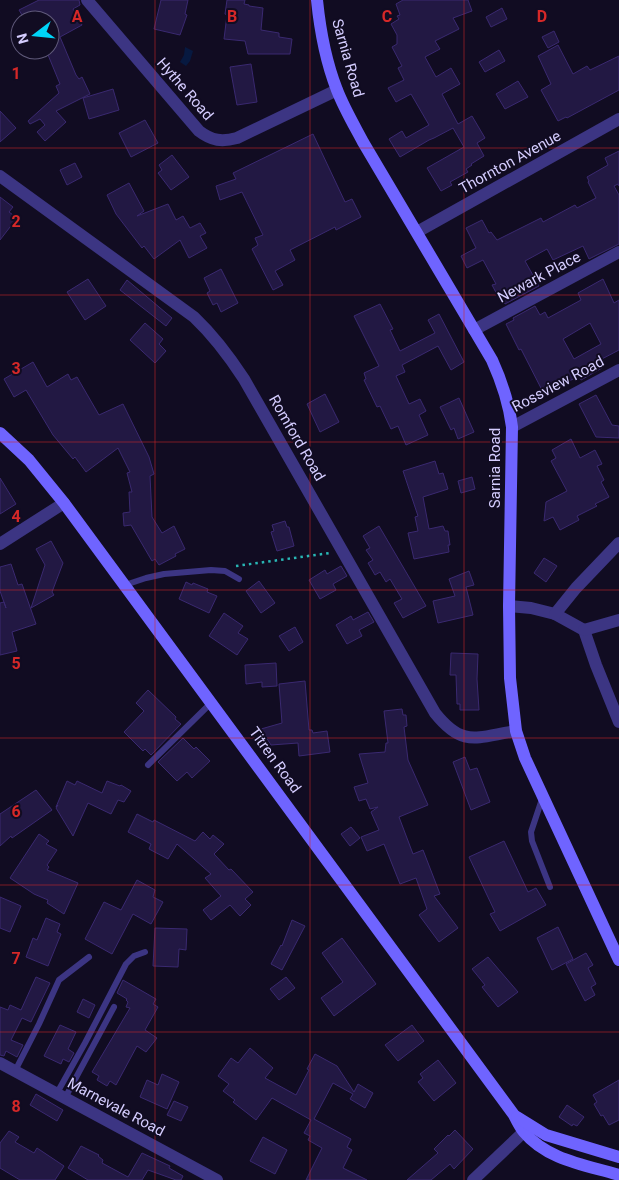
<svg xmlns="http://www.w3.org/2000/svg" width="619" height="1180" font-family="Roboto,sans-serif">
	<rect width="100%" height="100%" fill="#110c22"/>
	<polygon fill="#071940" points="185,47 193,51 190,61 186,66 180,62 184,55"/>
	<g fill="#221843" stroke="#3a2970" fill-rule="evenodd">
		<polygon points="39,0 79,0 80,5 73,9 82,25 60,37 76,75 79,79 82,77 90,94 56,111 66,122 45,141 37,132 45,125 40,119 30,124 28,121 59,93 56,86 60,84 46,50 50,50 50,20 25,20 19,10"/>
		<polygon points="161,0 188,0 185,14 187,15 180,35 154,29"/>
		<polygon points="227,0 245,0 244,4 249,5 249,6 263,8 261,30 279,33 279,37 292,39 290,54 248,54 245,41 224,39 227,15 225,14"/>
		<polygon points="403,0 468,0 472,11 453,18 459,29 435,41 440,49 425,57 436,77 451,68 460,84 442,94 458,124 472,116 485,138 477,143 484,156 471,164 472,165 466,169 468,172 450,182 452,185 441,191 427,168 464,147 453,128 434,138 429,140 400,157 389,139 402,131 406,138 429,125 411,94 396,102 388,88 404,80 398,68 402,66 392,47 397,44 397,35 391,24 399,19 397,16 400,15 396,4"/>
		<polygon points="502,8 507,19 491,27 486,17"/>
		<polygon points="554,31 559,42 548,48 542,37"/>
		<polygon points="558,45 573,74 587,66 590,70 619,56 619,90 567,118 566,117 558,121 541,90 551,84 538,56"/>
		<polygon points="499,50 505,61 485,72 479,62"/>
		<polygon points="251,64 257,102 237,105 230,67"/>
		<polygon points="518,81 528,97 505,109 496,94"/>
		<polygon points="113,89 119,110 89,119 83,98"/>
		<polygon points="0,111 16,128 0,142"/>
		<polygon points="145,120 158,143 131,157 119,133"/>
		<polygon points="313,134 345,202 352,199 361,217 336,230 335,227 290,250 295,260 275,271 283,285 273,290 252,249 258,245 255,238 263,235 242,192 220,200 216,186 236,179 233,173"/>
		<polygon points="619,151 619,186 618,184 614,186 619,195 619,244 589,259 583,246 553,260 547,249 525,261 539,286 505,304 502,299 500,300 492,285 496,284 483,260 467,268 461,256 476,248 466,228 482,220 489,233 491,232 497,240 541,218 543,222 575,205 577,208 596,198 588,182 589,181 587,177 608,165 605,158"/>
		<polygon points="172,155 189,177 171,190 158,173 162,170 159,165"/>
		<polygon points="75,163 82,177 67,185 60,170"/>
		<polygon points="129,183 144,211 137,216 168,204 176,220 183,216 190,228 200,223 206,233 200,236 207,248 189,258 180,240 154,259 144,246 142,248 116,214 107,195"/>
		<polygon points="0,197 13,207 9,212 17,218 0,240"/>
		<polygon points="221,269 238,303 221,312 217,303 213,305 207,293 210,291 204,278"/>
		<polygon points="88,279 106,306 85,320 67,292"/>
		<path d="M603 279 614 303 619 300V350L598 361 602 368 581 380 579 376 544 394 521 349 519 350 506 324 514 320 513 318 535 306 540 315 545 312 548 318 581 300 578 293ZM590 323 601 344 574 359 563 339Z"/>
		<polygon points="127,280 172,318 166,326 120,290"/>
		<polygon points="380,304 393,329 390,330 400,351 435,333 428,320 439,314 464,362 451,370 438,346 402,365 405,372 396,376 409,404 420,399 426,411 419,415 428,435 406,445 398,426 391,429 380,406 377,407 364,380 366,379 364,373 379,366 354,316"/>
		<polygon points="145,323 163,339 159,344 166,351 155,363 130,340"/>
		<polygon points="33,362 47,387 68,374 71,380 77,377 99,415 123,404 149,457 154,474 150,476 152,517 162,533 174,526 185,549 175,554 176,556 159,565 155,559 152,561 131,525 124,526 123,513 130,512 129,492 132,492 127,473 130,472 118,448 86,472 75,457 73,459 53,435 26,390 14,397 4,379"/>
		<polygon points="325,394 339,422 320,432 307,404"/>
		<polygon points="596,395 612,425 619,426 619,438 596,437 579,404"/>
		<polygon points="459,398 474,432 458,439 454,428 451,430 440,407"/>
		<polygon points="571,439 580,458 595,450 602,464 597,466 604,480 601,482 609,497 595,504 597,506 577,516 579,520 560,530 553,517 544,521 546,502 567,491 551,461 556,458 552,450"/>
		<polygon points="435,461 439,474 443,473 448,489 423,497 429,529 443,526 445,531 448,531 450,545 448,545 449,552 414,559 408,533 418,531 415,517 418,516 403,471"/>
		<polygon points="472,477 475,489 461,493 458,481"/>
		<polygon points="0,478 16,504 0,514"/>
		<polygon points="285,521 287,527 289,527 294,546 277,551 271,532 274,531 272,525"/>
		<polygon points="379,526 426,606 403,618 394,603 402,599 390,579 386,582 380,572 375,575 368,563 373,560 366,550 370,548 363,536"/>
		<polygon points="51,541 63,563 52,592 54,595 31,608 45,565 36,549"/>
		<polygon points="544,558 557,566 546,582 534,573"/>
		<polygon points="11,564 18,585 22,584 36,624 12,632 17,651 0,655 0,603 4,602 6,608 0,591 0,567"/>
		<polygon points="341,566 347,576 333,584 336,590 320,599 309,580 325,570 327,574"/>
		<polygon points="469,571 474,585 466,587 473,615 438,623 433,601 455,596 449,579"/>
		<polygon points="259,581 275,603 261,613 246,591"/>
		<polygon points="186,582 192,585 193,583 208,589 207,592 217,596 209,613 179,599"/>
		<polygon points="368,612 374,622 359,630 362,636 347,644 336,625 351,616 353,620"/>
		<polygon points="224,613 243,626 238,633 248,639 237,655 209,636"/>
		<polygon points="295,627 303,642 289,651 279,636"/>
		<polygon points="451,653 478,654 477,679 479,710 460,710 460,704 457,704 456,675 450,675"/>
		<polygon points="276,663 277,686 262,687 262,682 246,684 245,665"/>
		<polygon points="305,681 309,730 312,730 313,733 327,731 330,752 299,756 298,743 271,745 261,729 282,723 279,684"/>
		<polygon points="148,690 176,717 175,719 181,724 151,755 145,749 143,751 124,732 144,711 136,703"/>
		<polygon points="402,709 403,715 406,715 407,726 404,727 408,760 428,805 399,817 413,854 423,850 440,894 434,896 458,928 439,942 419,915 427,909 416,878 400,884 384,844 367,851 361,837 379,830 371,812 378,807 370,809 366,799 359,801 354,787 368,783 359,754 385,752 386,743 388,743 384,711"/>
		<polygon points="183,738 194,749 196,747 210,761 192,778 187,772 177,781 158,762"/>
		<polygon points="465,757 470,770 477,768 490,802 471,810 453,762"/>
		<polygon points="67,781 75,785 77,781 102,793 107,781 120,786 121,785 131,791 124,802 118,800 111,814 88,803 73,836 56,808 58,805 56,807"/>
		<polygon points="36,790 52,810 12,838 11,836 0,846 0,814"/>
		<polygon points="137,814 153,822 154,820 195,841 203,832 210,839 213,835 224,844 214,854 229,870 231,869 253,892 245,899 251,905 240,916 230,905 211,920 203,910 221,896 205,878 211,874 177,844 168,859 149,849 151,844 128,832"/>
		<polygon points="351,827 360,838 350,846 341,834"/>
		<polygon points="39,834 49,841 46,844 57,850 47,865 49,867 47,870 78,883 64,914 47,903 48,900 34,894 10,878"/>
		<polygon points="504,841 528,892 536,888 546,905 500,931 490,914 495,912 469,857"/>
		<polygon points="137,880 155,890 153,897 163,902 151,924 133,914 112,954 85,939 104,902 121,910"/>
		<polygon points="0,897 21,906 10,932 0,928"/>
		<polygon points="46,918 60,924 57,932 61,934 48,966 26,957 33,938 37,940"/>
		<polygon points="292,920 305,926 282,970 271,964 281,945 282,946"/>
		<polygon points="558,927 573,959 552,970 537,938"/>
		<polygon points="155,928 187,929 186,950 179,949 178,967 153,966"/>
		<polygon points="342,938 376,984 334,1016 321,998 343,982 322,953"/>
		<polygon points="586,953 593,965 588,968 596,984 591,987 595,995 585,1001 566,964"/>
		<polygon points="488,957 518,992 498,1007 482,987 485,985 472,969"/>
		<polygon points="36,977 50,983 31,1022 22,1018 11,1040 23,1045 17,1057 6,1051 4,1056 0,1055 0,1007 8,1010 10,1005 21,1010"/>
		<polygon points="286,977 295,988 279,1000 270,989"/>
		<polygon points="123,980 156,999 153,1004 158,1007 145,1030 157,1038 146,1052 137,1046 116,1085 110,1081 107,1086 97,1080 99,1076 92,1072 130,1008 126,1007 128,1002 126,1000 127,999 117,993"/>
		<polygon points="83,999 95,1005 89,1018 77,1012"/>
		<polygon points="60,1025 76,1032 68,1049 74,1053 69,1062 63,1059 61,1064 44,1056"/>
		<polygon points="412,1025 424,1041 398,1061 385,1045"/>
		<polygon points="250,1048 273,1068 265,1078 296,1095 309,1070 307,1069 315,1054 337,1066 354,1092 358,1084 373,1093 365,1108 350,1099 353,1094 333,1083 314,1119 351,1139 347,1147 352,1150 343,1168 367,1180 306,1180 322,1148 308,1140 310,1136 304,1133 311,1120 272,1098 256,1120 233,1102 235,1100 223,1091 229,1084 218,1076 231,1058 238,1063"/>
		<polygon points="438,1060 456,1083 434,1101 418,1082 423,1078 420,1074"/>
		<polygon points="162,1074 179,1082 167,1109 140,1097 147,1080 158,1085"/>
		<polygon points="619,1080 619,1120 609,1125 603,1115 601,1116 594,1104 597,1102 593,1095"/>
		<polygon points="36,1094 63,1110 57,1121 30,1105"/>
		<polygon points="174,1101 188,1107 181,1121 167,1115"/>
		<polygon points="567,1105 584,1117 577,1126 573,1124 572,1126 559,1117"/>
		<polygon points="455,1130 473,1149 454,1169 450,1164 431,1180 407,1180 438,1153 434,1149 448,1135 449,1136"/>
		<polygon points="9,1131 19,1137 15,1142 34,1153 37,1148 64,1166 55,1180 20,1180 0,1168 0,1143"/>
		<polygon points="263,1137 287,1150 275,1174 250,1161"/>
		<polygon points="81,1146 99,1155 98,1156 103,1160 102,1163 128,1177 142,1153 170,1166 169,1168 183,1176 181,1180 176,1180 148,1170 142,1180 88,1180 68,1168"/>
	</g>
	<g fill="none" stroke-linecap="round" stroke-linejoin="round">
		<polyline stroke="#29b7b5" stroke-width="2.5" stroke-dasharray="2.5 4" stroke-linecap="butt" points="236,566 330,553"/>
		<g stroke="#3c3583" stroke-width="6">
			<polyline points="125,585 146,578 164,574 211,570 225,571 239,579"/>
			<polyline points="148,765 211,703"/>
			<polyline points="542,799 531,832 532,841 550,887"/>
			<polyline points="15,1071 39,1024 59,980 89,957"/>
			<polyline points="57,1093 85,1043 126,964 134,956 145,952"/>
			<polyline points="65,1098 114,1007"/>
		</g>
		<g stroke="#3c3583" stroke-width="12">
			<path d="M87 0 199 131C212 141 222 142 237 138L337 90"/>
			<path d="M0 176 194 317C214 336 229 356 244 379L435 713C463 748 476 737 516 731"/>
			<polyline points="417,232 619,119"/>
			<polyline points="474,330 619,252"/>
			<polyline points="512,427 619,370"/>
			<polyline points="0,544 64,503"/>
			<polyline points="509,606 531,608 555,614 584,630 596,665 619,722"/>
			<polyline points="555,614 576,588 619,543"/>
			<polyline points="584,630 619,620"/>
			<polyline points="0,1063 217,1180"/>
			<polyline points="473,1180 530,1126"/>
		</g>
		<g stroke="#6f64ff" stroke-width="12">
			<path d="M317 0C320 30 326 62 337 90 344 108 354 125 363 142L492 360C502 382 509 403 512 427L509 606 510 678 516 731 525 758 619 960"/>
			<path d="M0 433 29 460 64 503 514 1115C517 1121 520 1127 524 1132 547 1160 586 1165 619 1175"/>
			<polyline points="517,1117 546,1135 619,1157"/>
		</g>
	</g>
	<path fill="none" stroke="#d62828" stroke-width="1" stroke-opacity="0.55" d="M155 0V1180M310 0V1180M464 0V1180M0 148H619M0 295H619M0 442H619M0 590H619M0 738H619M0 885H619M0 1032H619"/>
	<g text-anchor="middle" stroke-width="4" stroke-linejoin="round" paint-order="stroke">
		<g font-size="15" fill="#d5cdff" stroke="#110c22">
			<text transform="translate(348 58) rotate(74)" y="5">Sarnia Road</text>
			<text transform="translate(185 89) rotate(49)" y="5">Hythe Road</text>
			<text transform="translate(510 162) rotate(-29)" y="5">Thornton Avenue</text>
			<text transform="translate(539 277) rotate(-28)" y="5">Newark Place</text>
			<text transform="translate(558 384) rotate(-28)" y="5">Rossview Road</text>
			<text transform="translate(297 438) rotate(60)" y="5">Romford Road</text>
			<text transform="translate(495 468) rotate(-90)" y="5">Sarnia Road</text>
			<text transform="translate(275 760) rotate(54)" y="5">Titren Road</text>
			<text transform="translate(116 1107) rotate(28)" y="5">Marnevale Road</text>
		</g>
	</g>
	<g font-size="16" text-anchor="middle" font-weight="bold" fill="#d62828" stroke="#110c22" stroke-width="4" stroke-linejoin="round" paint-order="stroke">
		<text x="77" y="22">A</text>
		<text x="232" y="22">B</text>
		<text x="387" y="22">C</text>
		<text x="542" y="22">D</text>
		<text x="16" y="79">1</text>
		<text x="16" y="227">2</text>
		<text x="16" y="374">3</text>
		<text x="16" y="522">4</text>
		<text x="16" y="669">5</text>
		<text x="16" y="817">6</text>
		<text x="16" y="964">7</text>
		<text x="16" y="1112">8</text>
	</g>
	<g transform="translate(35 35) rotate(254)"><circle r="24" fill="#110c22" stroke="#5f597a"/>
	<path d="M0-4L9 19L0 12L-9 19Z" fill="#00d4f8"/>
	<text y="-8" font-size="14" font-weight="bold" text-anchor="middle" fill="#d5cdff">N</text>
	</g>
</svg>
